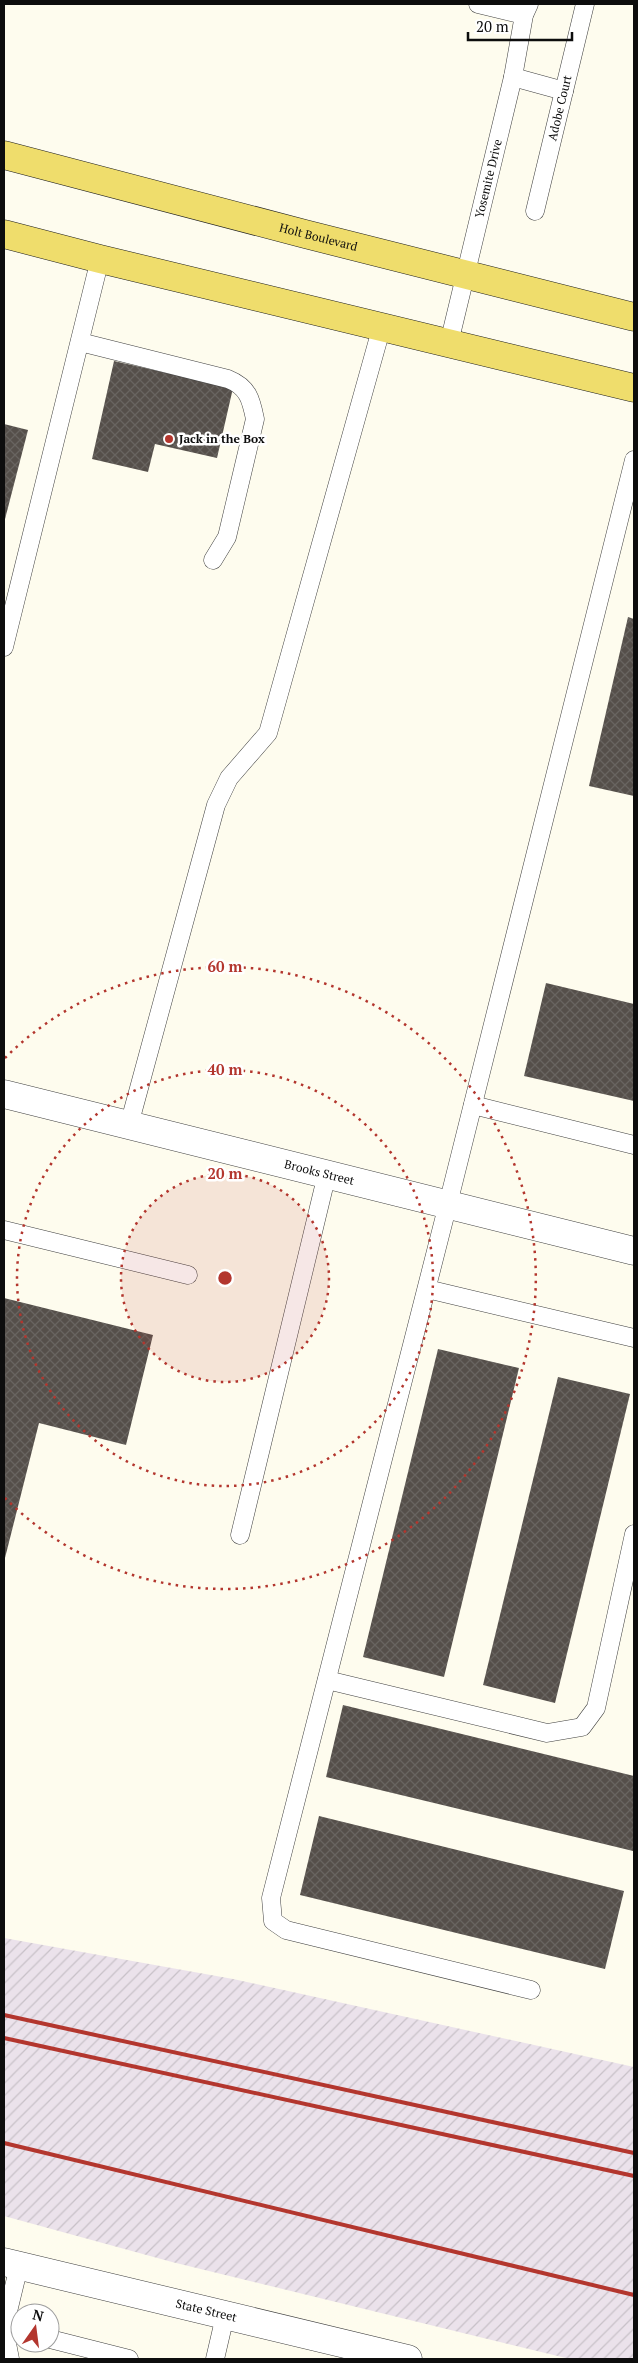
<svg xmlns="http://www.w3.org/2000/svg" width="638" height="2363" font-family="'PT Serif',serif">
	<defs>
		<pattern id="industrial-furrows" width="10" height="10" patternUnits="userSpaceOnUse" patternTransform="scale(1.25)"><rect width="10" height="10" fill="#ebe2eb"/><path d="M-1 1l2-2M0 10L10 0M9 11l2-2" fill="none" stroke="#c8c1c8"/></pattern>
		<pattern id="building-cross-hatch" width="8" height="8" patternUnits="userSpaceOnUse" patternTransform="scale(1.25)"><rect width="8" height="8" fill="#554f4a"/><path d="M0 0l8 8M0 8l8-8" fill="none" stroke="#686460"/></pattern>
	</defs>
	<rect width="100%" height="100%" fill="#fefcee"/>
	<polygon fill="url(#industrial-furrows)" points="4,1938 233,1979 634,2067 634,2359 570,2359 172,2262 4,2216"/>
	<g fill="url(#building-cross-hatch)">
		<polygon points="114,361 233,388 217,458 155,444 148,472 92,459"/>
		<polygon points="4,424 28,430 4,523"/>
		<polygon points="628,617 634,619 634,796 589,786"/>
		<polygon points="546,983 634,1004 634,1101 524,1076"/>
		<polygon points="4,1298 153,1335 126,1445 39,1423 4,1562"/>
		<polygon points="438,1349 519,1368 444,1677 363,1657"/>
		<polygon points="558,1377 630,1394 555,1703 483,1685"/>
		<polygon points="343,1705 634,1776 633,1851 326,1777"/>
		<polygon points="319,1816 624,1891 605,1969 300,1895"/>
	</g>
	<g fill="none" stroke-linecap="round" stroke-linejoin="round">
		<g stroke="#404040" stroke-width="19">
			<g id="service">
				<polyline points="478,4 524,15"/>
				<polyline points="513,77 564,91"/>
				<path id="s1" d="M535 211 585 4"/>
				<path d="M80 342 228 379C248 387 251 399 255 419L227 537 213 560"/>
				<path id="s2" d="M449 343 513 77 524 15 529 4"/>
				<polyline points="4,647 100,259"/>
				<polyline points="473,1105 634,1145"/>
				<polyline points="129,1125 216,805 229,778 268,733 382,326"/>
				<polyline points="4,1230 188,1275"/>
				<polyline points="427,1289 634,1338"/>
				<polyline points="240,1535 327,1174"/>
				<polyline points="327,1680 547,1733 582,1727 596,1708 634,1534"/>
				<polyline points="531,1990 286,1930 273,1921 271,1898 448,1204 634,460"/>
				<polyline points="50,2339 129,2359"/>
				<polyline points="10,2359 4,2328 19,2266"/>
				<polyline points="215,2359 225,2316"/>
			</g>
		</g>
		<g stroke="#404040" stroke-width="29">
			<g id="minor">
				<path id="s3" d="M4 1094 634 1251"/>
			</g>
		</g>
		<g stroke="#404040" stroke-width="29">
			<g id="tertiary">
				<path id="s4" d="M4 2262 408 2359"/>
			</g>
		</g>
		<g stroke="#1e1e1e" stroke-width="29">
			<g id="primary">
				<path id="s5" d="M4 155 305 234 634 317"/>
				<polyline points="4,234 100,259 634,388"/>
			</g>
		</g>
		<use href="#service" stroke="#fff" stroke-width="18"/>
		<use href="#minor" stroke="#fff" stroke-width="28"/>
		<use href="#tertiary" stroke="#fff" stroke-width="28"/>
		<use href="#primary" stroke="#efdd6c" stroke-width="28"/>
		<g stroke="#b3362e" stroke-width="4">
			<polyline points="4,2015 634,2153"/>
			<polyline points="4,2038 634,2176"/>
			<polyline points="4,2143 634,2295"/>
		</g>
	</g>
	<circle cx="225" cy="1278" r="104" fill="#b3362e" fill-opacity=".12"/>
	<g fill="none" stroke="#b3362e" stroke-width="2.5" stroke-dasharray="2.5 5">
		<circle cx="225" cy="1278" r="104"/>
		<circle cx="225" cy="1278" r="208"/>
		<path d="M5 1058A311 311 0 1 1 5 1498"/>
	</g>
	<circle fill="#b3362e" stroke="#fff" stroke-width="2" cx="169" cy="439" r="5"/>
	<g text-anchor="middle" stroke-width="5" stroke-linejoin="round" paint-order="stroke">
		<g font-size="12" fill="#0d0d0d" stroke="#fff">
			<text dy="4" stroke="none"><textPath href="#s1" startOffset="106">Adobe Court</textPath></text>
			<text dy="4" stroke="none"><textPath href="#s2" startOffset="169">Yosemite Drive</textPath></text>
			<text dy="4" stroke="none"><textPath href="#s5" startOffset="325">Holt Boulevard</textPath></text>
			<text dy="4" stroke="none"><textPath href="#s3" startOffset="325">Brooks Street</textPath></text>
			<text dy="4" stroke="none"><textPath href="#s4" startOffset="208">State Street</textPath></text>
		</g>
		<g font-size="12" font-weight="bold" fill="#0d0d0d" stroke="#fff" text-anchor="start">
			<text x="179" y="443">Jack in the Box</text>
		</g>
	</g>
	<circle cx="225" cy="1278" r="8" fill="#b3362e" stroke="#fff" stroke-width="2.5"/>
	<g font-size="15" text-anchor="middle" font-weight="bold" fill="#b3362e" stroke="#fff" stroke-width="5" stroke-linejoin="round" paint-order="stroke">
		<text x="225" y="972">60 m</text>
		<text x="225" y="1075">40 m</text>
		<text x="225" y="1179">20 m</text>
	</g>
	<rect width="638" height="2363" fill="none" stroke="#0d0d0d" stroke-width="10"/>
	<g transform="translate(35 2328) rotate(14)"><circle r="24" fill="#ffffff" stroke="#9e9e9e"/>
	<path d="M0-4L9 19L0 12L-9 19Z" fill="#b3362e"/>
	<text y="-8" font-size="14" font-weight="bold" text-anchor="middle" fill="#0d0d0d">N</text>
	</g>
	<path d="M468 32v8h104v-8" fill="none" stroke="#0d0d0d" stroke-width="2.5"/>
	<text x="476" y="32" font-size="15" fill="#0d0d0d" stroke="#ffffff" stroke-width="4" paint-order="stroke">20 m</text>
</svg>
